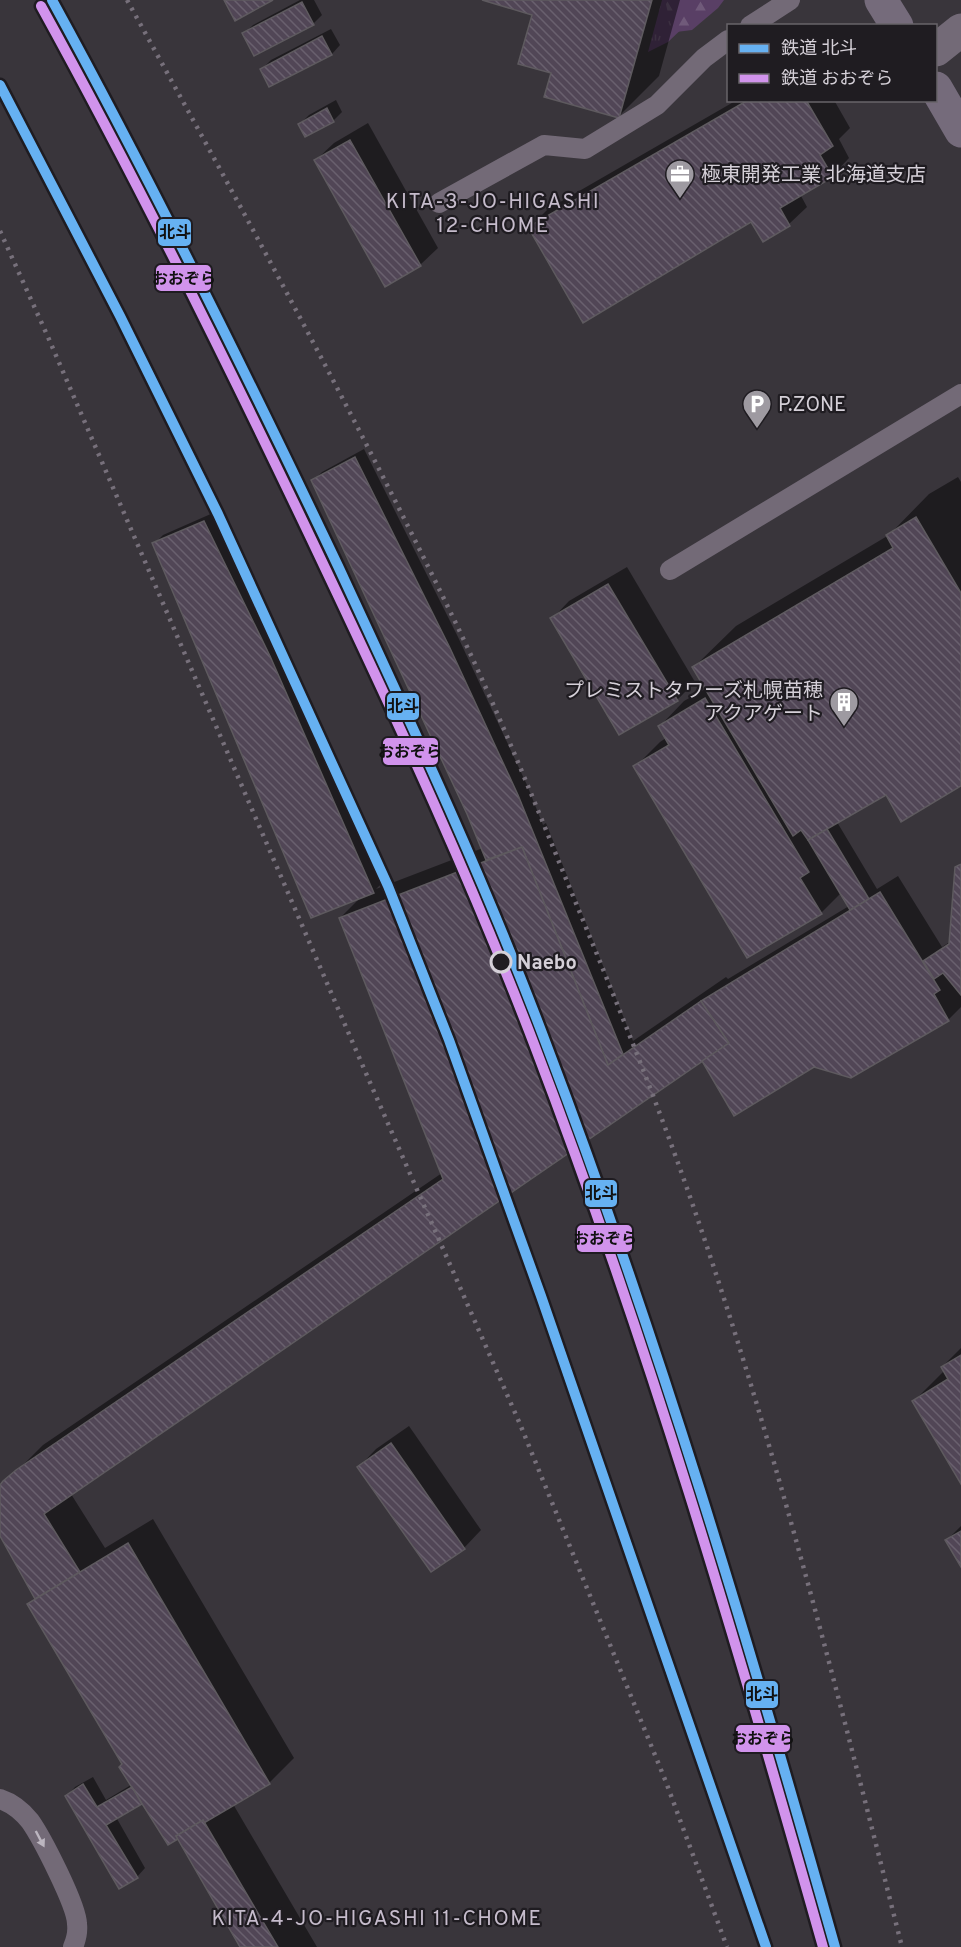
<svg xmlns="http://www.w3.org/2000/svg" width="961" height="1947" font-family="Overpass,'Noto Sans JP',sans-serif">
	<defs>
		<pattern id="grass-tufts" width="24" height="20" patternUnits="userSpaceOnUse" patternTransform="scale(1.5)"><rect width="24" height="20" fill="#593f65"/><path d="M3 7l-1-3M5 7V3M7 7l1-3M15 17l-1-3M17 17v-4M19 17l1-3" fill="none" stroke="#705a7a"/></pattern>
		<pattern id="forest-firs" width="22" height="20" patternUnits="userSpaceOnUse" patternTransform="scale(1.5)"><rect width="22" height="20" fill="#593f65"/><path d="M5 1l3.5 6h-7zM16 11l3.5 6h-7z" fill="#705a7a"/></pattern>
		<pattern id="building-back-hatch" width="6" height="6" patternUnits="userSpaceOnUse" patternTransform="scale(1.5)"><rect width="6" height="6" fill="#514656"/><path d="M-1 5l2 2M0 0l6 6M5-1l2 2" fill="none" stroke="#69606e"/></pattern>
	</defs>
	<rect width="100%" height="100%" fill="#39353b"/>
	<polygon fill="url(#grass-tufts)" points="662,0 712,0 668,42 648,52"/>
	<polygon fill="url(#forest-firs)" points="665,0 724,0 718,8 692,30 676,32 670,22"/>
	<g fill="#0007">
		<polygon points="300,0 314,0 322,15 313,24 244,34 253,25"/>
		<polygon points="486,0 680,0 659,76 618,117 553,72 534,14"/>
		<polygon points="331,29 340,45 332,54 262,69 271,60"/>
		<polygon points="336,100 342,112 333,121 300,124 309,115"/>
		<polygon points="737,100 834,100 850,128 839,139 849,158 832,176 800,194 807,207 789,224 763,240 752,220 530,227 548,209"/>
		<polygon points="368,123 438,248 420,265 316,160 334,143"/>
		<polygon points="364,449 458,637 527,785 543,825 546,823 633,1041 726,977 728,979 849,906 841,893 821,913 635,767 660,742 666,738 660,726 684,701 707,688 694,667 736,626 889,535 929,494 958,477 961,482 961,785 886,793 837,822 877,889 898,876 942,947 951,941 956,868 961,863 961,1007 949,1019 850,1076 814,1065 710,1056 71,1494 105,1548 153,1519 294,1758 269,1783 233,1804 317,1947 242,1947 178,1837 142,1803 116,1817 145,1868 137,1877 67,1796 75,1787 93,1777 106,1800 131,1785 124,1764 29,1604 36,1597 0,1533 0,1488 43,1445 442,1173 340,918 362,896 154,544 163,535 213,513 278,647 382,883 376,889 483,848 313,481 322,472"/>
		<polygon points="627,567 695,682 677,700 552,619 569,601"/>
		<polygon points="961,1348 961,1481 914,1401 944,1371 942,1367"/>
		<polygon points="409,1426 481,1530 464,1548 359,1467 376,1449"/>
		<polygon points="961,1526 961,1564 947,1540"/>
	</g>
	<g fill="url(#building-back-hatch)" stroke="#5e5a5f" stroke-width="1.5">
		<polygon points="224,0 273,0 235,21"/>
		<polygon points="482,0 652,0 619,118 544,97 551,73 518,64 532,15"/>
		<polygon points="302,2 314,25 254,56 242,33"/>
		<polygon points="322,36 332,55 269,87 260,69"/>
		<polygon points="748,100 789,100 790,102 806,100 833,146 820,155 833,177 780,208 790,226 763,242 751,222 583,323 528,227"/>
		<polygon points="327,108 334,122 305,137 298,124"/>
		<polygon points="350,140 421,266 385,287 314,160"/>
		<polygon points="355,457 449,646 518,795 623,1054 608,1065 522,847 486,860 467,814 311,480"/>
		<polygon points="916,517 961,593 961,786 901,822 886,795 808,840 801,830 793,836 692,667 893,548 886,535"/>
		<polygon points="204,521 270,656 374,893 311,918 152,543"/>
		<polygon points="608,584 678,701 619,735 550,618"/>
		<polygon points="705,698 809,872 800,878 822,914 747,958 633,766 669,745 658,726"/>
		<polygon points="827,829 869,899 850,910 808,840"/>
		<polygon points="522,847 608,1065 701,1001 729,1043 44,1514 80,1572 35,1599 0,1536 0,1485 3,1481 16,1470 443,1179 339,918"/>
		<polygon points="961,864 961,995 943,973 934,979 923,961 949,944 955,867"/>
		<polygon points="880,892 940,990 934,994 949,1021 851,1078 814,1067 734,1116 702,1061 729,1043 701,1001"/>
		<polygon points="961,1355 961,1484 912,1401 948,1379 941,1367"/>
		<polygon points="391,1443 465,1549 431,1572 357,1467"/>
		<polygon points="961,1531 961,1567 945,1540"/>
		<polygon points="128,1543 270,1784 204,1823 203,1820 176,1836 178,1839 168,1845 119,1767 122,1764 27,1604"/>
		<polygon points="83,1784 97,1807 132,1787 142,1804 106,1825 138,1878 119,1889 65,1796"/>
		<polygon points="203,1820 278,1947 240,1947 176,1836"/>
	</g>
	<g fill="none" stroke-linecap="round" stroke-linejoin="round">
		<g stroke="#736a77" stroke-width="20">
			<polyline points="750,26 790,0"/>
			<polyline points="439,203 544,145 585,149 657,105 704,58 728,40"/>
			<polyline points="670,570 961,394"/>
			<path d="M0 1799C12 1803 22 1811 30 1821 42 1838 77 1906 77 1924 78 1932 76 1940 73 1947"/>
		</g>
		<polyline stroke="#736a77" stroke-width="33" points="936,50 961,30"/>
		<g stroke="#756b7b" stroke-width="33">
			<polyline points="881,0 897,26"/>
			<polyline points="936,88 961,131"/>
		</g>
		<g stroke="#77707b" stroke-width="4.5" stroke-dasharray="3 6" stroke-linecap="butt">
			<path d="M127 0C243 210 358 420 462 636 500 716 533 798 566 879 609 983 652 1088 689 1194 775 1441 838 1694 902 1947"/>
			<polyline points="0,231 48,337 368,1078 520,1424 666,1782 727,1947"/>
		</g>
		<g stroke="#1f1c21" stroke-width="15">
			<g id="rail-1">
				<path d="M52 0C154 186 247 375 338 566 411 723 484 879 545 1041 658 1337 749 1642 835 1947"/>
				<polyline points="0,85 120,316 218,514 388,886 449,1040 541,1296 766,1947"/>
			</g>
		</g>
		<g stroke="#1f1c21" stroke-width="15">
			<path id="rail-2" d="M41 6C143 191 236 380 326 570 400 726 472 882 534 1044 647 1339 737 1643 823 1947"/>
		</g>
		<use href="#rail-1" stroke="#66b1f2" stroke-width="10"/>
		<use href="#rail-2" stroke="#d193ec" stroke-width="10"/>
	</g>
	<defs><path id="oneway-solid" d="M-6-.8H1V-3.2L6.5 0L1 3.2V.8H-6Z" transform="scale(1.5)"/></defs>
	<use fill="#bcb6c0" href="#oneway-solid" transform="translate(40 1839) rotate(62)"/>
	<defs>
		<g id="office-pin" transform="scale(1.5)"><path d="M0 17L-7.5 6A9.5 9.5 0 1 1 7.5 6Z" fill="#9e9aa1" stroke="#1f1c21"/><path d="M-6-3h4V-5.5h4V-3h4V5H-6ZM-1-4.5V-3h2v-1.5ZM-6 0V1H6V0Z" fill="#fff"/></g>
		<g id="parking-pin" transform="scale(1.5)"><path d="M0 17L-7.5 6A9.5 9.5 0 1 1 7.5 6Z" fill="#9e9aa1" stroke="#1f1c21"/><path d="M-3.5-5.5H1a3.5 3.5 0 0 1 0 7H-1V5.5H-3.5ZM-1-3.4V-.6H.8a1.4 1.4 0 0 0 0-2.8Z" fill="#fff"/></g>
		<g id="building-pin" transform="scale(1.5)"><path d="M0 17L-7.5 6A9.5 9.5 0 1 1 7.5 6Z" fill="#9e9aa1" stroke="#1f1c21"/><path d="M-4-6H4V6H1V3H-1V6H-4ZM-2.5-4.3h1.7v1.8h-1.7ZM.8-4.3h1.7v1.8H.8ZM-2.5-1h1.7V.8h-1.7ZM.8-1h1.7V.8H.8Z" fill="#fff"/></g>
	</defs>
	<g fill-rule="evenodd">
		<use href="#office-pin" x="680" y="174"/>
		<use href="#parking-pin" x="757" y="404"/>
		<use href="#building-pin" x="844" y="702"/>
	</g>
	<circle fill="#1f1c21" stroke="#d5d0d8" stroke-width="3" cx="501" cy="962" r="10"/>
	<g text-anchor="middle" stroke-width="4.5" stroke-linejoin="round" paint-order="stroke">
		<g font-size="20" fill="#d5d0d8" stroke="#1f1c21" text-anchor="start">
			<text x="701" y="181">極東開発工業 北海道支店</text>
			<text x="778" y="411">P.ZONE</text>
			<text x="823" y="697" text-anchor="end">プレミストタワーズ札幌苗穂<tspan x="823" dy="23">アクアゲート</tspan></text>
		</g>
		<g font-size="20" font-weight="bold" fill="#d5d0d8" stroke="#1f1c21" text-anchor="start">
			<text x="517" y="969">Naebo</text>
		</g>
		<g font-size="21" letter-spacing="1.5" fill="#c6bccc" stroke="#1f1c21">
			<text x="493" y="208">KITA-3-JO-HIGASHI<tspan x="493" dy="24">12-CHOME</tspan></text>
			<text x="377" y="1925">KITA-4-JO-HIGASHI 11-CHOME</text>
		</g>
	</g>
	<g stroke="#1f1c21" stroke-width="2">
		<rect x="157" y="218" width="35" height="29" rx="6" fill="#66b1f2"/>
		<rect x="155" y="264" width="57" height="28" rx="6" fill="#d193ec"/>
		<rect x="386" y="692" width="34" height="29" rx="6" fill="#66b1f2"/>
		<rect x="382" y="737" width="57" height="29" rx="6" fill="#d193ec"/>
		<rect x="584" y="1179" width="34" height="29" rx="6" fill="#66b1f2"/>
		<rect x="576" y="1224" width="57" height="29" rx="6" fill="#d193ec"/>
		<rect x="745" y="1680" width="34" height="29" rx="6" fill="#66b1f2"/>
		<rect x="735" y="1724" width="56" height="29" rx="6" fill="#d193ec"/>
	</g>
	<g font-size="16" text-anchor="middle" font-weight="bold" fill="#111">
		<text x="175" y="238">北斗</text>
		<text x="184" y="284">おおぞら</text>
		<text x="403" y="712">北斗</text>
		<text x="410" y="757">おおぞら</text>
		<text x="601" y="1199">北斗</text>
		<text x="605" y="1244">おおぞら</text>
		<text x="762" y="1700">北斗</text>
		<text x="763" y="1744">おおぞら</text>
	</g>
	<rect x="727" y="24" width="210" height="78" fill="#1f1c21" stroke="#68646a" stroke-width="1.5"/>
	<rect x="739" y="44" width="30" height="9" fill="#66b1f2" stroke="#68646a" stroke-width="1.5"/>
	<text x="781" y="54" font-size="18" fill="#d5d0d8">鉄道 北斗</text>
	<rect x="739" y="74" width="30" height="9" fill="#d193ec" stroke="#68646a" stroke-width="1.5"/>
	<text x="781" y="84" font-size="18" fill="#d5d0d8">鉄道 おおぞら</text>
</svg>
